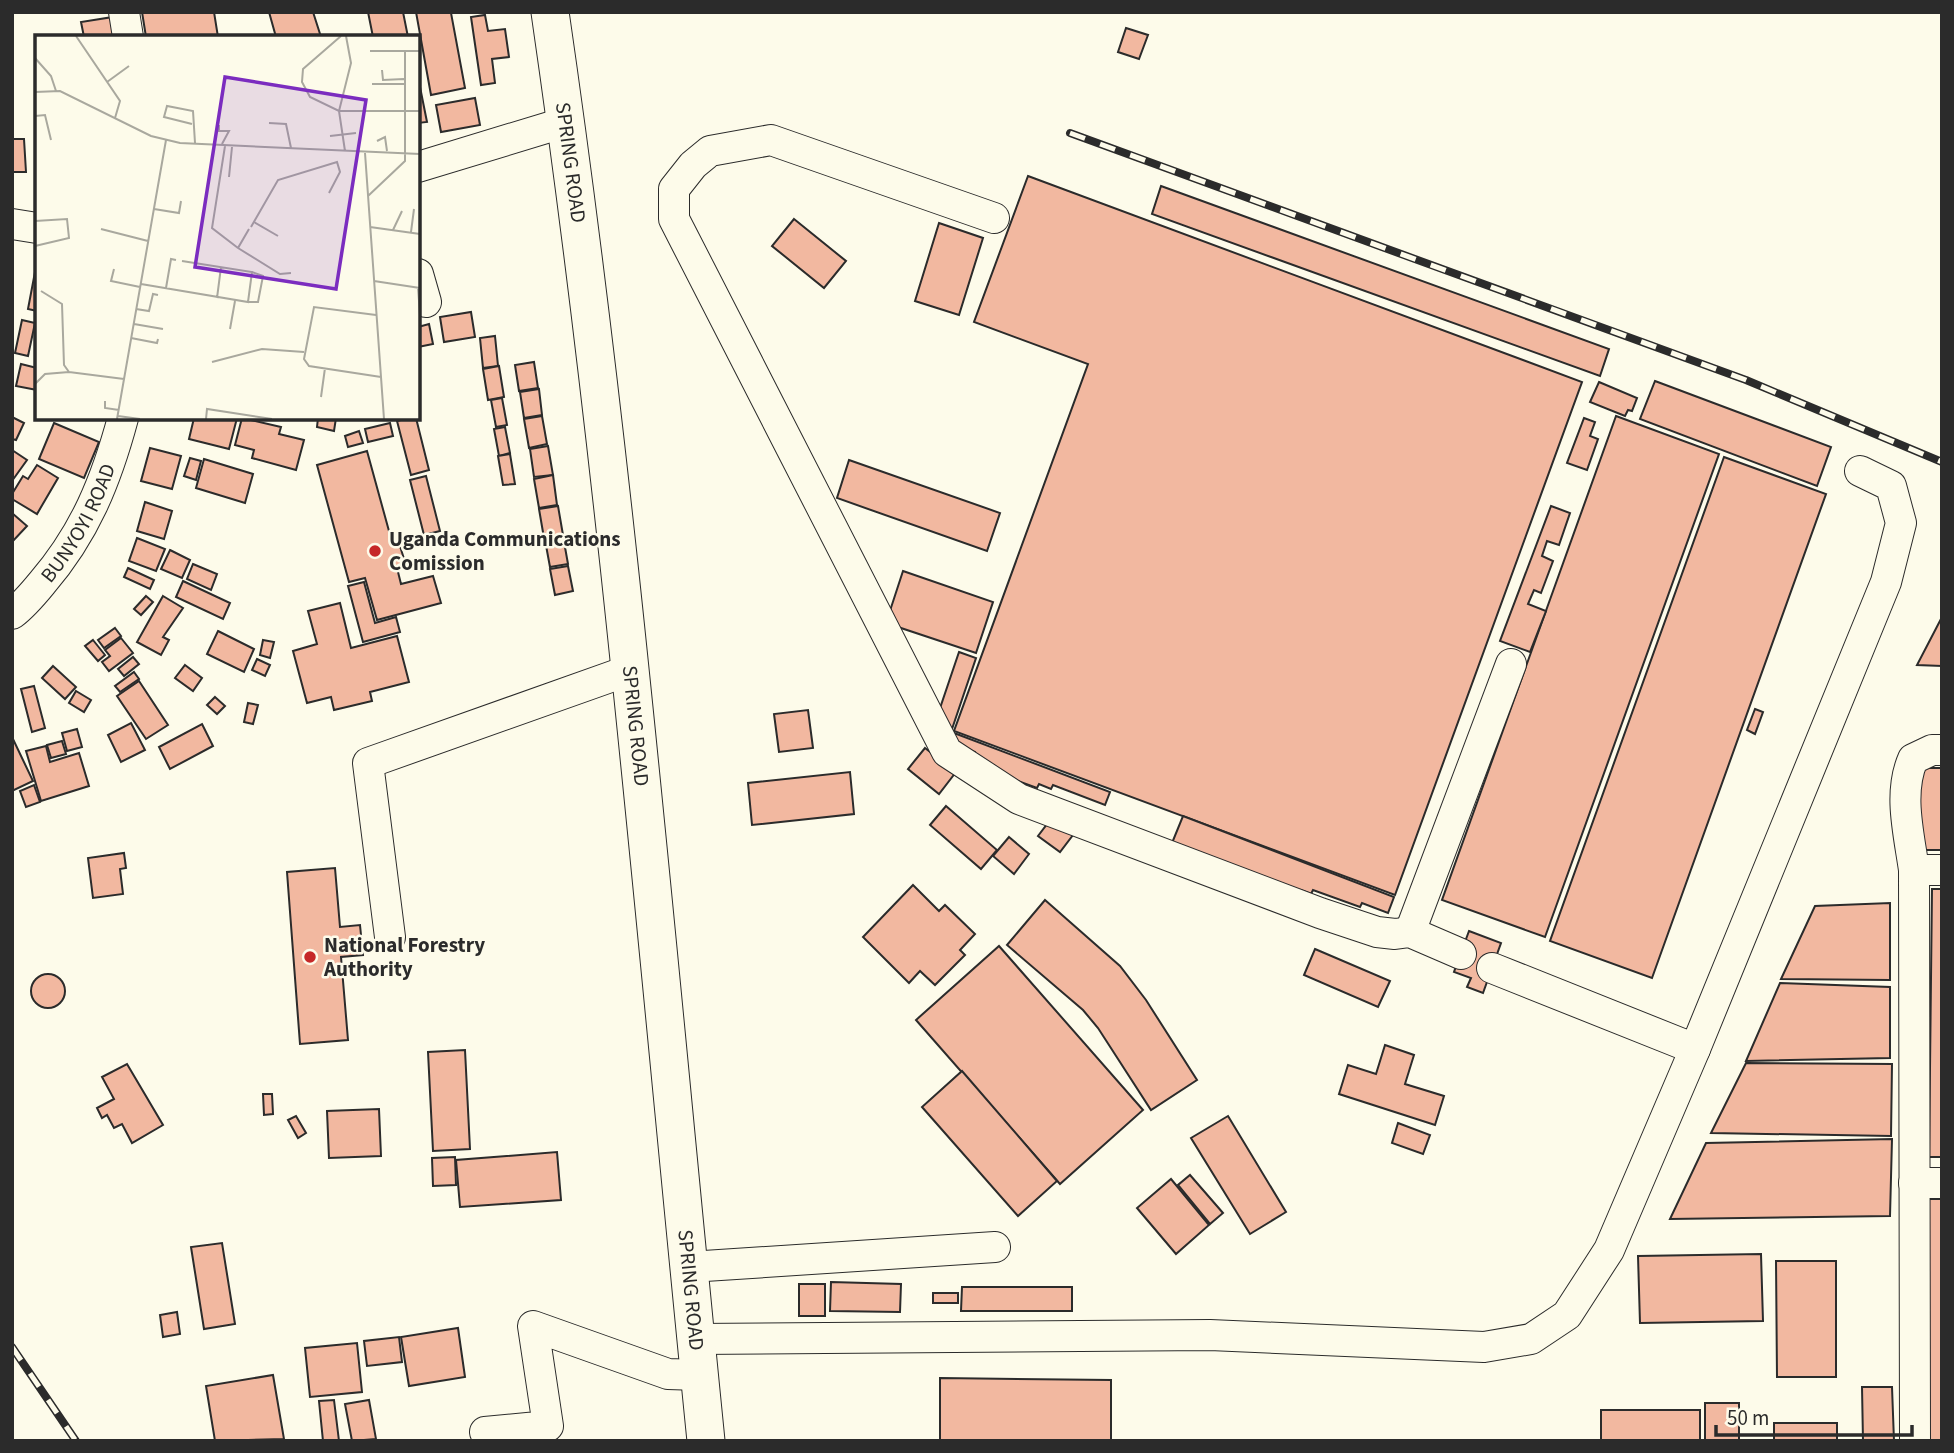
<svg xmlns="http://www.w3.org/2000/svg" width="1954" height="1453" font-family="'Source Sans 3',sans-serif">
	<rect width="100%" height="100%" fill="#fdfbea"/>
	<g fill="#f2b8a0" stroke="#2b2b2b" stroke-width="2">
		<polygon points="142,12 214,12 218,37 146,37"/>
		<polygon points="269,12 313,12 321,37 276,37"/>
		<polygon points="368,12 403,12 408,37 373,37"/>
		<polygon points="416,12 454,12 451,13 465,88 431,95"/>
		<polygon points="485,15 488,31 505,29 509,57 492,59 495,83 481,85 471,17"/>
		<polygon points="113,17 117,37 84,37 81,22"/>
		<polygon points="1126,28 1148,35 1139,59 1118,52"/>
		<polygon points="418,77 427,122 418,123"/>
		<polygon points="475,98 480,125 441,132 436,105"/>
		<polygon points="12,139 24,139 26,172 12,172"/>
		<polygon points="1028,176 1582,382 1395,895 954,731 1088,364 974,322"/>
		<polygon points="1161,186 1609,349 1600,376 1152,214"/>
		<polygon points="794,219 846,261 824,288 772,246"/>
		<polygon points="939,223 983,238 959,315 915,301"/>
		<polygon points="35,272 37,272 37,311 28,309"/>
		<polygon points="471,312 475,337 444,342 440,317"/>
		<polygon points="22,320 35,323 28,356 15,353"/>
		<polygon points="429,324 433,344 418,347 418,327"/>
		<polygon points="495,336 498,366 483,368 480,338"/>
		<polygon points="534,362 538,388 519,391 515,365"/>
		<polygon points="21,364 37,368 37,390 16,386"/>
		<polygon points="499,366 504,397 488,400 483,369"/>
		<polygon points="1655,381 1831,447 1817,486 1640,419"/>
		<polygon points="1599,382 1637,398 1632,411 1628,410 1625,416 1590,402"/>
		<polygon points="539,389 542,415 524,418 520,392"/>
		<polygon points="502,398 507,425 496,427 491,400"/>
		<polygon points="542,416 547,444 529,448 524,419"/>
		<polygon points="1616,416 1719,454 1545,937 1442,900"/>
		<polygon points="12,417 24,423 16,440 12,439"/>
		<polygon points="194,418 237,418 229,449 189,439"/>
		<polygon points="242,418 281,427 279,434 304,440 296,470 252,458 254,450 235,445"/>
		<polygon points="318,418 336,418 334,431 317,427"/>
		<polygon points="408,418 416,418 429,470 411,475 397,421"/>
		<polygon points="1584,418 1595,422 1590,436 1598,439 1587,470 1567,463"/>
		<polygon points="54,423 99,442 84,478 39,459"/>
		<polygon points="390,423 393,436 368,442 365,429"/>
		<polygon points="505,427 510,453 499,456 494,429"/>
		<polygon points="359,431 363,443 348,447 345,436"/>
		<polygon points="548,446 553,475 534,477 530,449"/>
		<polygon points="150,448 181,456 172,489 141,481"/>
		<polygon points="12,450 27,460 12,481"/>
		<polygon points="367,451 392,542 398,540 406,565 397,568 401,584 433,576 441,603 377,620 365,578 349,582 317,465"/>
		<polygon points="510,454 515,484 503,485 498,456"/>
		<polygon points="1724,457 1826,494 1652,978 1550,941"/>
		<polygon points="190,458 201,461 196,480 184,476"/>
		<polygon points="204,459 253,474 245,503 196,488"/>
		<polygon points="849,460 1000,513 987,551 837,498"/>
		<polygon points="37,465 58,478 37,514 12,499 12,494 23,476 28,479"/>
		<polygon points="553,475 557,505 539,508 534,479"/>
		<polygon points="426,476 440,531 424,535 410,480"/>
		<polygon points="145,502 172,511 164,539 137,531"/>
		<polygon points="558,506 563,535 544,538 539,509"/>
		<polygon points="1551,506 1570,513 1559,545 1547,541 1542,556 1553,561 1541,593 1534,590 1528,604 1546,611 1530,652 1500,641"/>
		<polygon points="12,513 27,526 12,542"/>
		<polygon points="563,536 568,564 550,567 545,540"/>
		<polygon points="137,538 165,549 156,571 129,561"/>
		<polygon points="170,550 190,560 182,578 161,569"/>
		<polygon points="193,564 217,574 211,590 187,579"/>
		<polygon points="568,566 573,591 555,595 550,569"/>
		<polygon points="128,568 154,580 150,589 124,577"/>
		<polygon points="903,571 993,602 976,653 886,623"/>
		<polygon points="183,581 230,603 223,619 176,597"/>
		<polygon points="364,582 375,623 396,617 400,632 363,642 348,586"/>
		<polygon points="146,596 153,602 141,615 134,609"/>
		<polygon points="163,596 183,608 163,637 169,640 161,655 137,642"/>
		<polygon points="340,603 351,648 397,636 409,682 370,692 372,701 334,710 331,697 307,703 293,651 317,644 308,611"/>
		<polygon points="1942,617 1942,666 1917,665"/>
		<polygon points="115,628 121,636 104,648 98,640"/>
		<polygon points="218,631 254,649 244,672 207,654"/>
		<polygon points="121,638 133,653 109,671 102,662 110,656 105,650"/>
		<polygon points="93,640 105,655 98,661 85,646"/>
		<polygon points="263,640 274,642 270,658 260,655"/>
		<polygon points="959,652 976,658 952,729 935,723"/>
		<polygon points="133,657 139,664 124,676 118,669"/>
		<polygon points="257,659 270,665 265,676 252,670"/>
		<polygon points="185,665 202,678 193,691 175,678"/>
		<polygon points="53,666 76,687 65,699 42,678"/>
		<polygon points="134,672 139,679 120,692 115,686"/>
		<polygon points="139,681 168,725 146,739 117,696"/>
		<polygon points="34,686 45,728 32,732 21,689"/>
		<polygon points="76,691 91,700 84,712 69,703"/>
		<polygon points="215,697 225,706 217,714 207,705"/>
		<polygon points="248,703 258,705 253,724 244,722"/>
		<polygon points="1755,709 1763,712 1755,734 1747,730"/>
		<polygon points="808,710 813,748 779,752 774,714"/>
		<polygon points="131,723 145,750 121,762 108,735"/>
		<polygon points="202,724 213,746 170,769 159,747"/>
		<polygon points="77,729 82,747 67,751 62,733"/>
		<polygon points="954,733 1110,792 1105,805 1053,785 1051,789 1039,784 1037,788 1007,777 974,756 975,752 951,742"/>
		<polygon points="12,737 33,781 12,791"/>
		<polygon points="62,741 66,754 51,758 47,745"/>
		<polygon points="46,746 50,762 79,753 89,786 41,801 26,751"/>
		<polygon points="925,748 956,772 939,794 908,769"/>
		<rect x="1919" y="768" width="23" height="82"/>
		<polygon points="850,772 854,814 752,825 748,783"/>
		<polygon points="34,785 40,802 26,807 20,791"/>
		<polygon points="946,806 997,850 981,869 930,825"/>
		<polygon points="1183,816 1394,897 1388,913 1362,903 1360,907 1313,890 1311,894 1301,890 1298,897 1172,843"/>
		<polygon points="1051,819 1073,835 1060,852 1038,836"/>
		<polygon points="1009,837 1029,854 1014,874 993,856"/>
		<polygon points="124,853 126,868 120,869 123,894 93,898 88,858"/>
		<polygon points="335,868 340,927 360,925 363,955 341,957 348,1040 300,1044 287,872"/>
		<polygon points="913,885 939,911 945,905 975,934 960,950 965,955 935,985 920,971 909,983 863,937"/>
		<polygon points="1932,889 1942,889 1942,1157 1929,1157"/>
		<polygon points="1045,900 1120,966 1146,1000 1197,1080 1151,1110 1098,1028 1083,1010 1007,945"/>
		<polygon points="1890,903 1890,980 1781,979 1815,906"/>
		<polygon points="1469,931 1501,943 1483,993 1467,987 1471,978 1454,972"/>
		<polygon points="999,946 1143,1110 1060,1184 916,1020"/>
		<polygon points="1315,949 1390,981 1378,1007 1304,975"/>
		<circle cx="48" cy="991" r="17"/>
		<polygon points="1780,983 1890,987 1890,1058 1746,1061"/>
		<polygon points="1385,1045 1414,1055 1405,1084 1444,1096 1435,1125 1339,1094 1348,1065 1376,1074"/>
		<polygon points="465,1050 470,1149 433,1151 428,1052"/>
		<polygon points="1746,1063 1892,1064 1891,1136 1711,1133"/>
		<polygon points="127,1064 163,1125 132,1143 122,1124 114,1128 107,1115 102,1118 97,1108 114,1099 102,1077"/>
		<polygon points="962,1071 1057,1181 1018,1216 922,1107"/>
		<polygon points="263,1094 272,1094 273,1114 264,1115"/>
		<polygon points="379,1109 381,1156 329,1158 327,1111"/>
		<polygon points="296,1116 306,1133 298,1138 288,1120"/>
		<polygon points="1228,1116 1286,1212 1250,1234 1191,1138"/>
		<polygon points="1398,1123 1430,1135 1423,1154 1392,1143"/>
		<polygon points="1892,1139 1890,1216 1670,1219 1706,1143"/>
		<polygon points="557,1152 561,1200 460,1207 456,1160"/>
		<polygon points="455,1157 456,1185 433,1186 432,1158"/>
		<polygon points="1190,1175 1223,1213 1210,1224 1178,1185"/>
		<polygon points="1171,1179 1209,1225 1176,1254 1137,1208"/>
		<polygon points="1924,1199 1942,1199 1942,1441 1923,1441"/>
		<polygon points="222,1243 235,1324 204,1329 191,1247"/>
		<polygon points="1761,1254 1763,1321 1640,1323 1638,1256"/>
		<polygon points="1776,1261 1836,1261 1836,1377 1777,1377"/>
		<polygon points="831,1282 901,1284 900,1312 830,1311"/>
		<rect x="799" y="1284" width="26" height="32"/>
		<polygon points="962,1287 1072,1287 1072,1311 961,1311"/>
		<rect x="933" y="1293" width="25" height="10"/>
		<polygon points="177,1312 180,1334 163,1337 160,1315"/>
		<polygon points="458,1328 465,1377 409,1386 401,1337"/>
		<polygon points="399,1337 402,1362 367,1366 364,1341"/>
		<polygon points="357,1343 362,1392 310,1397 305,1348"/>
		<polygon points="273,1375 284,1439 215,1441 206,1386"/>
		<polygon points="940,1378 1111,1380 1111,1441 940,1441"/>
		<polygon points="1862,1387 1892,1387 1894,1441 1863,1441"/>
		<polygon points="334,1400 339,1441 323,1441 319,1401"/>
		<polygon points="369,1400 376,1439 352,1441 345,1404"/>
		<rect x="1705" y="1403" width="34" height="38"/>
		<rect x="1601" y="1410" width="99" height="31"/>
		<rect x="1774" y="1423" width="63" height="18"/>
	</g>
	<g fill="none" stroke-linecap="round" stroke-linejoin="round">
		<g stroke="#2b2b2b" stroke-width="32">
			<g id="minor">
				<polyline points="124,12 128,37"/>
				<polyline points="418,167 566,122"/>
				<polyline points="994,218 771,140 710,151 693,165 674,189 674,219 947,752 1019,799 1320,913 1377,932 1395,934 1410,932 1461,954"/>
				<polyline points="12,224 37,228"/>
				<polyline points="418,274 426,302"/>
				<path id="s1" d="M12 614C24 605 33 594 42 583 85 533 106 481 123 418"/>
				<path d="M1914 870C1909 834 1898 793 1913 759L1932 750H1942"/>
				<polyline points="1410,932 1511,664"/>
				<polyline points="390,937 368,763 630,670"/>
				<polyline points="1492,968 1695,1049 1886,582 1901,523 1891,486 1860,471"/>
				<polyline points="1914,1183 1942,1183"/>
				<polyline points="689,1267 995,1247"/>
				<polyline points="696,1339 1210,1335 1484,1347 1531,1339 1567,1315 1609,1250 1695,1049"/>
				<polyline points="485,1432 548,1426 533,1326 668,1374 699,1375"/>
				<polyline points="1915,1441 1914,870 1942,870"/>
			</g>
		</g>
		<g stroke="#2b2b2b" stroke-width="39">
			<g id="major">
				<path id="s2" d="M550 12C619 486 658 964 706 1441"/>
			</g>
		</g>
		<use href="#minor" stroke="#fdfbea" stroke-width="30"/>
		<use href="#major" stroke="#fdfbea" stroke-width="37"/>
		<g stroke="#2b2b2b" stroke-width="8">
			<g id="rail">
				<polyline points="1070,133 1746,380 1942,462"/>
				<polyline points="12,1347 76,1441"/>
			</g>
		</g>
		<use href="#rail" stroke="#fdfbea" stroke-width="5" stroke-dasharray="16" stroke-linecap="butt"/>
	</g>
	<g fill="#c62828" stroke="#fdfbea" stroke-width="2.5">
		<circle cx="375" cy="551" r="7"/>
		<circle cx="310" cy="957" r="7"/>
	</g>
	<g text-anchor="middle" stroke-width="5" stroke-linejoin="round" paint-order="stroke">
		<g font-size="21" fill="#2b2b2b" stroke="#fdfbea">
			<text dy="7" stroke="none"><textPath href="#s2" startOffset="152">SPRING ROAD</textPath></text>
			<text dy="7" stroke="none"><textPath href="#s1" startOffset="114">BUNYOYI ROAD</textPath></text>
			<text dy="7" stroke="none"><textPath href="#s2" startOffset="719">SPRING ROAD</textPath></text>
			<text dy="7" stroke="none"><textPath href="#s2" startOffset="1286">SPRING ROAD</textPath></text>
		</g>
		<g font-size="21" font-weight="bold" fill="#2b2b2b" stroke="#fdfbea" text-anchor="start">
			<text x="389" y="546">Uganda Communications<tspan x="389" dy="24">Comission</tspan></text>
			<text x="324" y="952">National Forestry<tspan x="324" dy="24">Authority</tspan></text>
		</g>
	</g>
	<g transform="translate(35 35)">
		<rect width="385" height="385" fill="#fdfbea"/>
		<path fill="none" stroke="#a9a89e" stroke-width="2" d="M41 1 85 66 80 83M306 1 268 34 267 47 275 62 304 76H385M335 16H385M0 23 16 41 21 56M347 35 348 45 369 44M72 47 94 31M337 49H369M0 57 25 56 116 101 145 108 385 119M0 81 10 80 16 105M234 88 251 89 256 113M157 89 129 82 132 71 158 76 160 108M184 90V96H194L187 109M295 101 321 98M342 106 350 102 352 116M190 111 177 193 203 213M310 116 304 76 316 28 311 1M330 118 349 384M194 142 197 112M333 161 370 126V16M119 174 144 178 146 166M0 186 32 184 34 203 0 211M219 187 243 201M216 192 243 145 302 127 305 137 294 158M335 192 385 199M66 194 113 206M214 194 203 213 245 239 256 238M358 195 367 176M376 197 379 174M79 234 76 246 105 252M339 246 385 253M106 249 213 267 217 237 147 226M383 252 385 280M131 253 136 224 141 225M6 256 27 269 29 330 34 337M182 263 186 232M213 267H223L228 241 217 237M101 274 114 276 118 259 123 260M341 280 279 272 269 324 274 331 346 342M99 289 128 294M195 294 200 266M96 303 122 308 123 304M177 327 227 314 269 317M0 349 10 339 34 337 89 344M286 362 290 333M70 366V373L84 375M83 381 105 384M82 384 131 105M171 384 172 374 237 384"/>
		<path fill="#7b2cbf" fill-opacity="0.15" stroke="#7b2cbf" stroke-width="3.5" d="M190 42 331 65 301 254 160 232Z"/>
		<rect width="385" height="385" fill="none" stroke="#2b2b2b" stroke-width="3.5"/>
	</g>
	<rect width="1954" height="1453" fill="none" stroke="#2b2b2b" stroke-width="28"/>
	<path d="M1716 1425v10h196v-10" fill="none" stroke="#2b2b2b" stroke-width="3.5"/>
	<text x="1727" y="1425" font-size="21" fill="#2b2b2b" stroke="#fdfbea" stroke-width="5" paint-order="stroke">50 m</text>
</svg>
